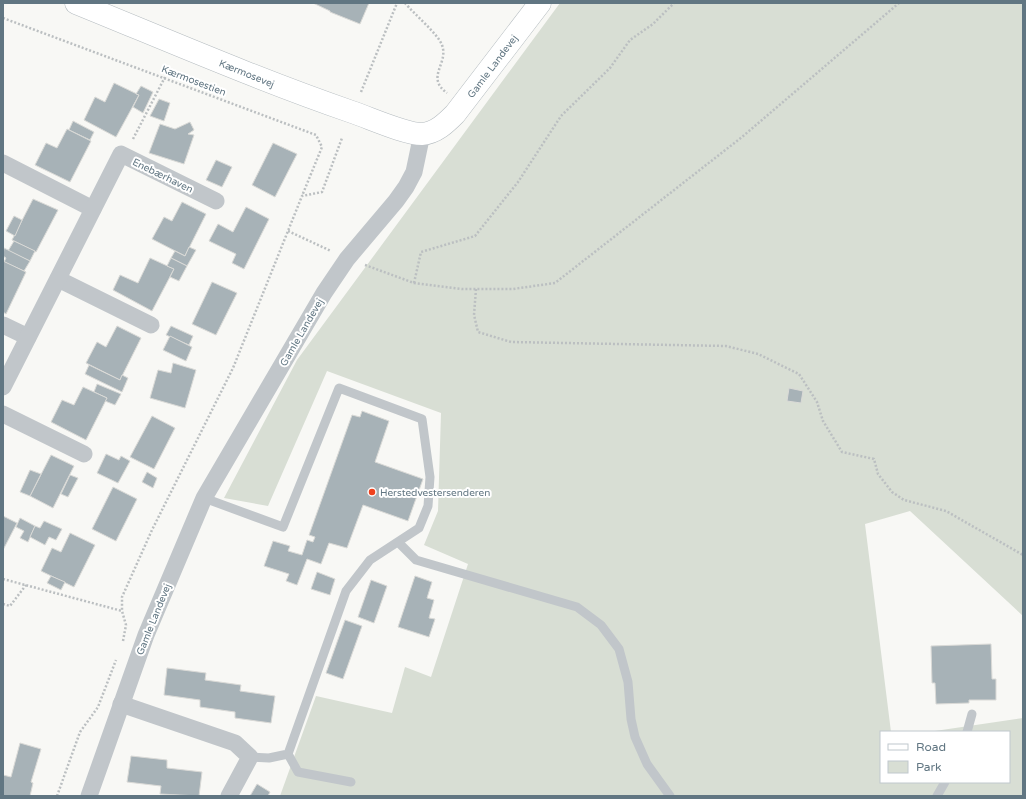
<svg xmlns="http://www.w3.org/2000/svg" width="1026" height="799" font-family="'Varela Round',sans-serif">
	<rect width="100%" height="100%" fill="#f8f8f5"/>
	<polygon fill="#d8ded4" points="560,3 1023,3 1023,616 910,511 865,524 891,732 881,732 881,782 1009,782 1009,732 928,732 1023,718 1023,796 280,796 316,696 392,713 405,667 431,677 468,564 424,545 438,511 441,413 327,371 268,506 224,498 297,360"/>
	<g fill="#a7b2b7" stroke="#dadad7">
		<polygon points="313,3 369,3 360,24 330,12 330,11"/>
		<polygon points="114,83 139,95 116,137 84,120 95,97 105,102"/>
		<polygon points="141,86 153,92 143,113 133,107 139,95 136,94"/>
		<polygon points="159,99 170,103 164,121 150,116"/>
		<polygon points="73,121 94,132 90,140 69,130"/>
		<polygon points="190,122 194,130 188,134 194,135 184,164 149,153 160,124 175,129"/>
		<polygon points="67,129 91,141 70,182 35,165 46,143 57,148"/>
		<polygon points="273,143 297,154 275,197 252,185"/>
		<polygon points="216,160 232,167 222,187 206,180"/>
		<polygon points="33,199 58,210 36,252 12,240"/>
		<polygon points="182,202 206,214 185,256 152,239 164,217 172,221"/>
		<polygon points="246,207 269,219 244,269 232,263 236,254 209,241 218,224 233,232"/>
		<polygon points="14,216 22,220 15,236 6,231"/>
		<polygon points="14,241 35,251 30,261 8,251"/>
		<polygon points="189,247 196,250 187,266 171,258 175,251 185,256"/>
		<polygon points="4,248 30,261 24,271 4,262 6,258 3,256"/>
		<polygon points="150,258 174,269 152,311 113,290 120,275 138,283"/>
		<polygon points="171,258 187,266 179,281 170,277 174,269 167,266"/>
		<polygon points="3,261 26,272 6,314 3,312"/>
		<polygon points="212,282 237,293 216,335 192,324"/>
		<polygon points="117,326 141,338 120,380 86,363 97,342 106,347"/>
		<polygon points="171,326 193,336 189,345 166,335"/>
		<polygon points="170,336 192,347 186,361 163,350"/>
		<polygon points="173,363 196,370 185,408 150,398 158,370 171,373"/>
		<polygon points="89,365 120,380 122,375 128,378 122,392 85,374"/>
		<polygon points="97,384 121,394 115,405 105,401 107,398 94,392"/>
		<polygon points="83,387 107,398 86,440 51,422 62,400 74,405"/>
		<polygon points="789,388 803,391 801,403 787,401"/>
		<polygon points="362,411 389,421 375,462 423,479 408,521 363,505 347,548 329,543 321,564 307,559 297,585 286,581 289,574 264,566 273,541 290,546 288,551 302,555 307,540 313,542 315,537 309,535 352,415 360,417"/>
		<polygon points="152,416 175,428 154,469 130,457"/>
		<polygon points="106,454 119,460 121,456 130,461 118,483 97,473"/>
		<polygon points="51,455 74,466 53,508 30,496"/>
		<polygon points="30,470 41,474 30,496 20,492"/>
		<polygon points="147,472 157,478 153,488 142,482"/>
		<polygon points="70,475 78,478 68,497 61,494"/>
		<polygon points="113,487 137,499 116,541 92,529"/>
		<polygon points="3,516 17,523 3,550"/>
		<polygon points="20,518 35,526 28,542 20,538 24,531 16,527"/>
		<polygon points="44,521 62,529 56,540 49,537 45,545 30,537 35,526 40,528"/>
		<polygon points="70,533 95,545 74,587 41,571 52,548 61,552"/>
		<polygon points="317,572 335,579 330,595 311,589"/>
		<polygon points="51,576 65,582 61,590 47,583"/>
		<polygon points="415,576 432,582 427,598 434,600 429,618 435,619 429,637 398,627"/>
		<polygon points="371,580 387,586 374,623 358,617"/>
		<polygon points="345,620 362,626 343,679 326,673"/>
		<polygon points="991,644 992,679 996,679 996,700 969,700 969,703 936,704 935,683 932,683 931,646"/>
		<polygon points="167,668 206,673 205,680 241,685 240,691 275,696 271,723 235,718 235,712 200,707 200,700 164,695"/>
		<polygon points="20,743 41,749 31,782 33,783 30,796 3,796 3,775 11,777"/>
		<polygon points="131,756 167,760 167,768 202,772 199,796 160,794 161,786 127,782"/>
		<polygon points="257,784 270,792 268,796 250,796"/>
	</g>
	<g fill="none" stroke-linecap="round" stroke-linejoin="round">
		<g stroke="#b5bcc0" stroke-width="23">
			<path id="secondary" d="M76 3C167 40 259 80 352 112 370 118 405 134 422 134 436 133 446 123 455 114L540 3"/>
		</g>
		<g stroke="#bbbfc1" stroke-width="2.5" stroke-dasharray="2 2" stroke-linecap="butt">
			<path d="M405 3C414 14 438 34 442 45 449 64 425 77 447 93"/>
			<polyline points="3,18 316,135 322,147 302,196"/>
			<polyline points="361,92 397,3"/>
			<polyline points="133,139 165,77"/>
			<polyline points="288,231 331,251"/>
			<polyline points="365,265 414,283 462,289 513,289 555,283 742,137 899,3"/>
			<polyline points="414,283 421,252 475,236 518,182 561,116 610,68 630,40 653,24 674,3"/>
			<polyline points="476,289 474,315 478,332 511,342 726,346 758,354 799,374 817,402 823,421 842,452 874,459 878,474 892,492 904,500 946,511 1023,555"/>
			<polyline points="3,579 122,611"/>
			<polyline points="3,604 10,606 26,585"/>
			<polyline points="123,641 126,625 122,611 122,597 152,530 233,368 302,196 322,192 342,138"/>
			<polyline points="57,796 80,732 98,707 116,660"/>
		</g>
		<g stroke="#c1c6ca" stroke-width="9">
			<polyline points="204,498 283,527 339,388 422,419 430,477 428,506 419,528 370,560 346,591 288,754 269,758 250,757"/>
			<polyline points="399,543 416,560 577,607 601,625 619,649 628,682 631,719 635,737 647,764 670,796"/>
			<polyline points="967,732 972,714"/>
			<polyline points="288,754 298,772 351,782"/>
			<polyline points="937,796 945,782"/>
		</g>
		<g stroke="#c1c6ca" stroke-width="17">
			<polyline points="3,163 93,209"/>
			<polyline points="58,279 151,325"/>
			<polyline points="3,325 28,337"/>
			<polyline points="3,387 121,154 216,201"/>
			<polyline points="3,414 84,454"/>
			<polyline points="121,704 235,743 250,757 229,796"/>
			<polyline points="89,796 146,635 204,498 324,293 347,259 396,201 406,187 414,172 422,134"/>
		</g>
		<use href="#secondary" stroke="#fff" stroke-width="22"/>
	</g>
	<circle fill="#ef421e" stroke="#fff" stroke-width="1.5" cx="372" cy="492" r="4"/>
	<g text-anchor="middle" stroke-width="4" stroke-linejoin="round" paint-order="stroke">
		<g font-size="10" fill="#617682" stroke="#fff">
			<text transform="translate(492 66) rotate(-53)" y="4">Gamle Landevej</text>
			<text transform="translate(247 73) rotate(22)" y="4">Kærmosevej</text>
			<text transform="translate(194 80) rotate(21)" y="4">Kærmosestien</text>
			<text transform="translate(163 175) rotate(26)" y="4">Enebærhaven</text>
			<text transform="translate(301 332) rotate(-60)" y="4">Gamle Landevej</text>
			<text transform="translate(153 619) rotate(-68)" y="4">Gamle Landevej</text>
		</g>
		<g font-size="10" fill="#617682" stroke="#fff" text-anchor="start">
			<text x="380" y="496">Herstedvestersenderen</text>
		</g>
	</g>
	<rect width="1026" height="799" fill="none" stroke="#617682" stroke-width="8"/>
	<rect x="880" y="731" width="130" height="52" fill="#ffffff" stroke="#c0c8cd"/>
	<rect x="888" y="744" width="20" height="6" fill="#ffffff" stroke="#c0c8cd"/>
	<text x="916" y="751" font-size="12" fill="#617682">Road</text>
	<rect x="888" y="761" width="20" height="12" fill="#d8ded4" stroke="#c0c8cd"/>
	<text x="916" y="771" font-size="12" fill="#617682">Park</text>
</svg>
